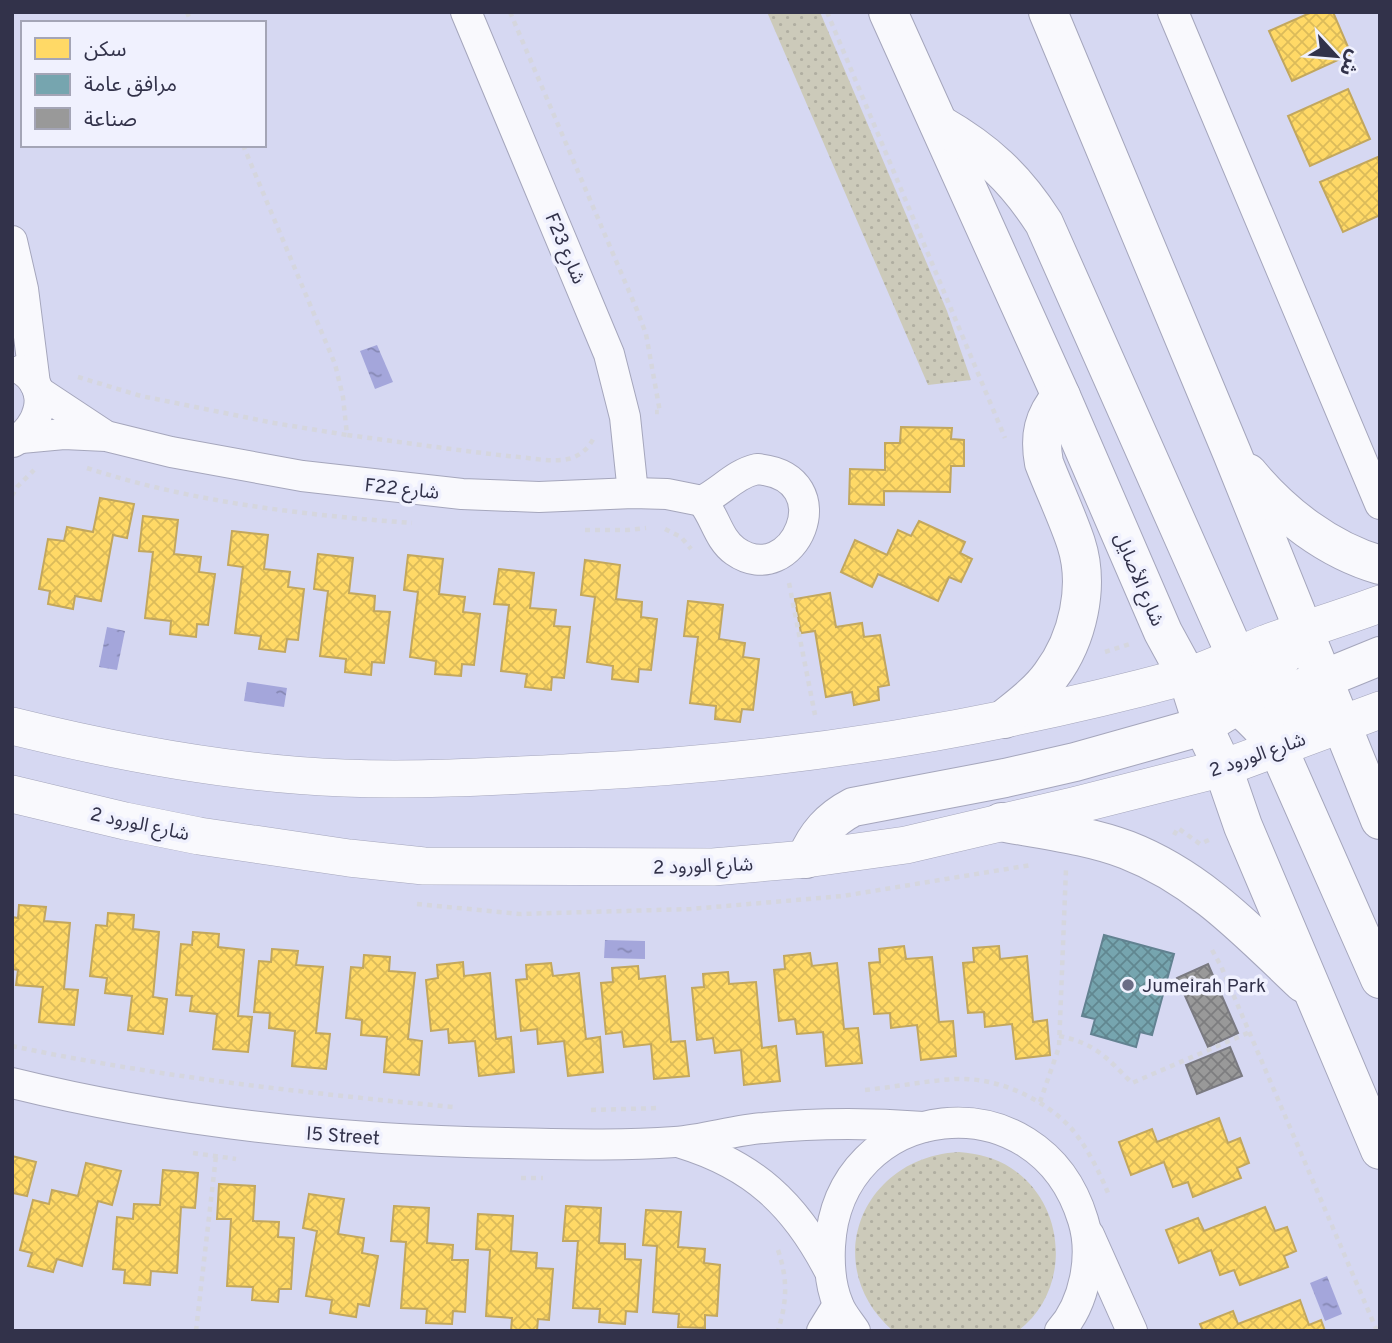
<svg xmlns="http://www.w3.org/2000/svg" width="1392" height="1343" font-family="Overpass,'Noto Sans Arabic',sans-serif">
	<defs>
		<pattern id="garden-dots" width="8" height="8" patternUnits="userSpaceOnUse" patternTransform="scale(1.75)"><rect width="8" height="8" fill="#cccaba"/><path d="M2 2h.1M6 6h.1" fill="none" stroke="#b0aea1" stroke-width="1.8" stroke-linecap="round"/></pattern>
		<pattern id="water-ripples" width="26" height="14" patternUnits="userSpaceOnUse" patternTransform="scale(1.75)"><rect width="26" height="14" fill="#a4a6db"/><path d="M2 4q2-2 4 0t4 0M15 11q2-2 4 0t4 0" fill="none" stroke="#8688b4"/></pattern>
		<pattern id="homes-cross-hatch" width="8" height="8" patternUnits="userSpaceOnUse" patternTransform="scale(1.75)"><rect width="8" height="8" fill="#ffd966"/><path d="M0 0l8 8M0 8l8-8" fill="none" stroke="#dbbb5a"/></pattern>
		<pattern id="public-cross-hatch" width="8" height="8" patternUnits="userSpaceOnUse" patternTransform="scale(1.75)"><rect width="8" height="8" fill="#76a5af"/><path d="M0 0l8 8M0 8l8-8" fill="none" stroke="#618790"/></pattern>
		<pattern id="industry-cross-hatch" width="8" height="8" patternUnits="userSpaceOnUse" patternTransform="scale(1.75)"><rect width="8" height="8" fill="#999"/><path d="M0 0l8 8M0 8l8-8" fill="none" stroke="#7d7d7f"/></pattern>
	</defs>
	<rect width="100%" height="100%" fill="#d6d8f2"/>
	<g fill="url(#garden-dots)">
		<polygon points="767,12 820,12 947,311 971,380 928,385"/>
		<path d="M959 1152C978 1154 995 1157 1011 1168 1067 1204 1072 1290 1018 1331H893C818 1265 862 1157 959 1152Z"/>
	</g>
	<g fill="url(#water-ripples)">
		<polygon points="377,345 393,382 375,389 360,351"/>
		<polygon points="107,627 125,631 117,670 99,667"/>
		<polygon points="247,682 287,688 284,707 244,701"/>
		<polygon points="605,940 645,941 645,959 604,958"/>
		<polygon points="1327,1276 1342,1314 1325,1321 1310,1283"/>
	</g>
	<g fill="url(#homes-cross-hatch)" stroke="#c2a75e" stroke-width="2">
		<polygon points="1312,12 1333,12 1351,54 1292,81 1269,31"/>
		<polygon points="1348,89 1370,139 1310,166 1288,116"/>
		<polygon points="1380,156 1380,215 1343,232 1320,182"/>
		<polygon points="901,427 952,428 951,439 964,440 964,466 951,466 950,492 884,491 884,505 849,504 850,469 885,470 885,443 900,443"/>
		<polygon points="100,498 134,504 127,538 113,535 101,601 75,596 73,609 48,604 50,591 39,589 48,539 64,541 67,527 93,532"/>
		<polygon points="143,516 178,520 174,554 201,557 199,572 215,574 208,625 197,624 196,637 170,634 171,621 145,618 153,552 139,551"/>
		<polygon points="919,521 965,542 960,553 972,559 961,582 949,577 938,601 878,574 872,587 841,572 855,540 887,555 898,530 911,536"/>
		<polygon points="232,531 268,535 264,569 290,572 288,587 304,589 298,640 287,639 285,652 259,649 261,636 235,633 243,567 228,565"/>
		<polygon points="318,554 353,558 349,593 375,596 374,611 390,612 384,663 372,662 371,675 345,672 346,659 320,656 328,591 314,589"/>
		<polygon points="408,555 443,559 439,594 465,597 463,612 480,614 474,665 462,664 461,676 435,674 436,661 410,657 418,592 404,590"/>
		<polygon points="585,560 620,565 616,599 642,602 641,617 657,619 651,670 639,669 638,682 612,679 613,666 587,662 595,597 581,595"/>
		<polygon points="499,569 534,573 530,608 556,610 554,626 570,627 564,678 552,677 551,690 525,687 527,674 501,671 509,605 494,604"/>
		<polygon points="830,593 836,627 862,623 864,637 880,635 889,685 878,687 879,700 854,705 852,692 826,697 815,631 801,633 795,599"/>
		<polygon points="688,601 723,605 719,639 745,643 743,657 759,659 753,710 742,709 740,722 715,719 716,706 690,703 698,637 684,636"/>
		<polygon points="19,905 46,907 44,921 70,923 64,989 78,990 74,1025 39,1022 43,987 16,985 18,970 12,969 12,917 18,918"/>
		<polygon points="108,913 134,915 133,929 159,932 153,997 167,999 163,1034 128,1030 132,996 105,993 107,978 90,976 96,925 107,926"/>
		<polygon points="193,932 219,934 218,947 244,950 238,1016 252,1017 248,1052 213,1049 217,1014 190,1011 192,996 176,995 181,944 192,945"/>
		<polygon points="904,946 906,959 932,957 939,1022 953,1021 956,1056 921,1060 917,1025 891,1028 890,1013 874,1014 869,963 880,962 879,949"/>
		<polygon points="999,946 1000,959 1027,956 1033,1022 1047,1020 1050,1055 1016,1059 1012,1024 985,1027 984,1012 968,1013 963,963 974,962 973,948"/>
		<polygon points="272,949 298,951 296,965 323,967 316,1033 330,1034 326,1069 292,1066 295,1031 269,1028 270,1013 254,1012 259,961 271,962"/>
		<polygon points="810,953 812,966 837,963 844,1029 858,1028 862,1063 826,1066 823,1032 797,1034 795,1019 779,1021 774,970 785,969 784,956"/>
		<polygon points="364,955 390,957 389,971 415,973 408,1039 422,1041 419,1075 384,1072 387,1037 361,1035 362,1020 346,1018 351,967 363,968"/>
		<polygon points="463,962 464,976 490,973 496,1039 511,1037 514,1072 479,1076 475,1041 449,1043 448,1029 431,1031 426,980 438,978 437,965"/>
		<polygon points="551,963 553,976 579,973 586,1039 600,1037 603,1072 568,1076 564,1041 538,1044 537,1029 521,1031 516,980 527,979 526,965"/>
		<polygon points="638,966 639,979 665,976 671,1042 685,1041 689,1076 654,1079 651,1044 624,1047 622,1032 606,1034 601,983 613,982 612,968"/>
		<polygon points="728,972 729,984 756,982 762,1048 776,1046 780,1081 744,1085 741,1050 715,1053 713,1038 697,1040 692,988 704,987 703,974"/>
		<polygon points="1219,1118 1228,1143 1240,1138 1249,1163 1237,1168 1241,1178 1193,1197 1188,1182 1173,1187 1164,1162 1131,1175 1119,1142 1152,1129 1157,1142"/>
		<polygon points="12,1156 36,1162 27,1196 13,1193 12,1197"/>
		<polygon points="86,1163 121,1171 112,1205 98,1201 82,1266 57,1259 53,1272 28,1266 32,1253 20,1250 33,1200 49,1204 52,1190 78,1196"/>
		<polygon points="163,1170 198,1173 195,1208 181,1207 177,1273 151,1271 150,1285 124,1283 125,1270 113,1269 117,1217 133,1219 134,1204 160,1205"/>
		<polygon points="219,1184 255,1186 253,1221 279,1222 278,1237 294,1238 291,1289 279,1289 278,1302 252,1300 253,1287 227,1286 231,1219 217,1219"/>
		<polygon points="309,1194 344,1199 338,1234 364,1238 362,1253 378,1256 369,1306 358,1304 356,1317 330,1313 332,1300 306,1296 317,1231 303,1228"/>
		<polygon points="394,1206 429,1208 427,1243 453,1245 452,1260 468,1260 465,1312 453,1311 452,1324 426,1323 427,1309 401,1308 406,1242 391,1241"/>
		<polygon points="566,1206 601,1208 599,1243 625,1244 625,1259 641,1260 637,1312 626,1311 625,1324 599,1322 600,1309 573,1308 578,1241 563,1241"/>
		<polygon points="1265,1207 1275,1231 1287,1227 1296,1251 1284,1256 1288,1267 1240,1285 1234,1270 1220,1275 1211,1250 1179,1263 1166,1230 1198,1218 1204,1231"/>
		<polygon points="646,1210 681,1212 678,1247 705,1249 704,1263 720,1265 717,1316 705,1315 705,1328 678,1327 679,1314 653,1312 657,1246 643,1245"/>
		<polygon points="478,1214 513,1216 511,1251 537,1253 536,1268 553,1269 549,1320 538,1319 537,1331 511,1331 512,1318 486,1316 490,1250 476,1249"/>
		<polygon points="1300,1300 1309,1325 1321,1320 1325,1331 1203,1331 1200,1324 1233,1311 1238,1324"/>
	</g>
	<polygon fill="url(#public-cross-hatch)" stroke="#628291" stroke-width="2" points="1104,935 1174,954 1152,1035 1140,1032 1136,1047 1091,1034 1095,1019 1082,1016"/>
	<g fill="url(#industry-cross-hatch)" stroke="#7a7a81" stroke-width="2">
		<polygon points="1208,964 1238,1033 1208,1047 1177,978"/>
		<polygon points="1230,1047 1242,1076 1197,1094 1186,1065"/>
	</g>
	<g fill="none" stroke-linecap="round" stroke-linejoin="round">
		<g stroke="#a5a6bc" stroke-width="32">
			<g id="minor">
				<polyline points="466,12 609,354 625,417 633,493"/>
				<polyline points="1173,12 1380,504"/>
				<polyline points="12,241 23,289 35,384"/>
				<polyline points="38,391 103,434"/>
				<polyline points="21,438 64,434 106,436 171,452 302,476 462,494 539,497 633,493 667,494 702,501"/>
				<path d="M13 442C40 428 52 389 22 370"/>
				<path d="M757 469C845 477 793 592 735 551 718 539 715 516 702 501 722 491 735 474 757 469Z"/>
				<path d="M12 1083C174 1123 339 1140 506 1143 562 1144 619 1146 675 1142 705 1140 734 1130 764 1128 817 1123 870 1123 923 1127"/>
				<path d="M681 1143C753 1165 795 1204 829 1270"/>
				<polyline points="1089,1235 1132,1331"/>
				<polyline points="822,1331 838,1305"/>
				<path d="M855 1331C849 1322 841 1313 838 1304 830 1285 829 1266 830 1246 838 1099 1039 1075 1083 1220 1094 1255 1085 1303 1060 1331"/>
			</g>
		</g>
		<g stroke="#a5a6bc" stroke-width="38">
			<g id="tertiary">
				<path d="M12 726C121 753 232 774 344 778 423 781 503 776 582 772 785 762 986 730 1183 677 1212 669 1240 654 1267 643 1305 629 1342 618 1380 604"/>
				<polyline points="12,794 125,821 199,836 349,858 424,866 713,867 806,859 906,845 1073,806 1223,768 1380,710"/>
			</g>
		</g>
		<g stroke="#a5a6bc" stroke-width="40">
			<g id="secondary">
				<polyline points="888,12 1061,396 1163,632 1187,676 1203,726 1223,768 1243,826 1380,1150"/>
				<polyline points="1048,12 1232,453 1380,820"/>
				<path d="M939 124C986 151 1015 178 1044 223L1236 656C1270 701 1284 714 1340 725"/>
				<path d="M1248 473C1282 514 1328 550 1380 565"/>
				<polyline points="1299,689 1380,656"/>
				<path d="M1220 693C1244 708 1261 725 1278 748L1380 979"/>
				<path d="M1004 719C1020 706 1038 693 1051 675 1078 639 1090 586 1076 543 1067 516 1054 489 1044 463 1039 436 1043 417 1061 396"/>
				<path d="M1001 822C1042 830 1088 835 1127 850 1199 878 1248 931 1303 983"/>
				<path d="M806 859C816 835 830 819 853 807L1005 778 1075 762 1203 726 1239 704 1259 687 1304 629"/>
			</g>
		</g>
		<g stroke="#d5d6de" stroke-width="4.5" stroke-dasharray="5 5" stroke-linecap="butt">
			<polyline points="187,12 191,23"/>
			<polyline points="510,12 637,310 646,334 660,412 655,412"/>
			<polyline points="827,12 1005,438"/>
			<path d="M243 145 335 364 343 397 347 435C401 442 454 450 508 456 527 457 550 463 568 459 581 456 590 447 595 435"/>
			<polyline points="78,377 141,396 274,423 347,435"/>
			<path d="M87 468C191 502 303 515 412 523"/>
			<polyline points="12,496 17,487 34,470"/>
			<polyline points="665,529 681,537 691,549"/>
			<polyline points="585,530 627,530 646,528"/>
			<polyline points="789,583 815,715"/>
			<polyline points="1105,652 1130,644"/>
			<polyline points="1174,835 1178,828 1200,844 1211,839"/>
			<polyline points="417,904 520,914 691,909 843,896 1031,865"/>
			<polyline points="1212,950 1221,966 1377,1331"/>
			<path d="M1059 1036C1095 1043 1107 1058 1132 1083L1250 1032"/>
			<path d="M12 1046C158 1077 305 1093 453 1107"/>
			<path d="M865 1090C895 1087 925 1081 955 1079 997 1077 1043 1098 1071 1128 1087 1147 1099 1171 1108 1193"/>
			<polyline points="1040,1102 1059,1047 1066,869"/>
			<polyline points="591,1110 659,1108"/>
			<polyline points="193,1153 236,1159"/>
			<polyline points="521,1178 543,1178"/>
			<path d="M778 1250C788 1280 787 1301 778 1331"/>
			<polyline points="196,1331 216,1156"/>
		</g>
		<use href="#minor" stroke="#f9f9fd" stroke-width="30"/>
		<use href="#tertiary" stroke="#f9f9fd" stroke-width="37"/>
		<use href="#secondary" stroke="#f9f9fd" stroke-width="38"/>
	</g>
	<circle fill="#6b6c85" stroke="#f0f1fe" stroke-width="2.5" cx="1128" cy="985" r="7"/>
	<g text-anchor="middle" stroke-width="7" stroke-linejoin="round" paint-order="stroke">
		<g font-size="19" fill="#32324a" stroke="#f0f1fe">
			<text transform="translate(566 248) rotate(67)" y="7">F23 شارع</text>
			<text transform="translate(402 488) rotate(6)" y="7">F22 شارع</text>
			<text transform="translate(1140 579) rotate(67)" y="7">شارع الأصايل</text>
			<text transform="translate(1257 754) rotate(-19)" y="7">شارع الورود 2</text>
			<text transform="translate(140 823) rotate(12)" y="7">شارع الورود 2</text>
			<text transform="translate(703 865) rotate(-2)" y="7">شارع الورود 2</text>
			<text transform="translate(343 1135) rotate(4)" y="7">I5 Street</text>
		</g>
		<g font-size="19" fill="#32324a" stroke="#f0f1fe" text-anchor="start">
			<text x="1142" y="992">Jumeirah Park</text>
		</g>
	</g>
	<rect width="1392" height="1343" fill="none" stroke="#32324a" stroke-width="28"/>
	<rect x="21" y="21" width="245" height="126" fill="#f0f1fe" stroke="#a4a5b6" stroke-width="2"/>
	<rect x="35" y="38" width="35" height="21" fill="#ffd966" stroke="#a4a5b6" stroke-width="2"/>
	<text x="84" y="56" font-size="21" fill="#32324a">سكن</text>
	<rect x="35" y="74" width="35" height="21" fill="#76a5af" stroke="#a4a5b6" stroke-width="2"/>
	<text x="84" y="91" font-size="21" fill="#32324a">مرافق عامة</text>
	<rect x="35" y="108" width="35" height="21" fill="#999999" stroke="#a4a5b6" stroke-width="2"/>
	<text x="84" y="126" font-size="21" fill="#32324a">صناعة</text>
	<g transform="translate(1336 56) rotate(116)" stroke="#f0f1fe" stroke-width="5" paint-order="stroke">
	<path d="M0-5L12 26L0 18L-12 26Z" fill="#32324a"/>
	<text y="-10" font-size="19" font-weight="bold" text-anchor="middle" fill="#32324a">ش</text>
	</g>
</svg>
